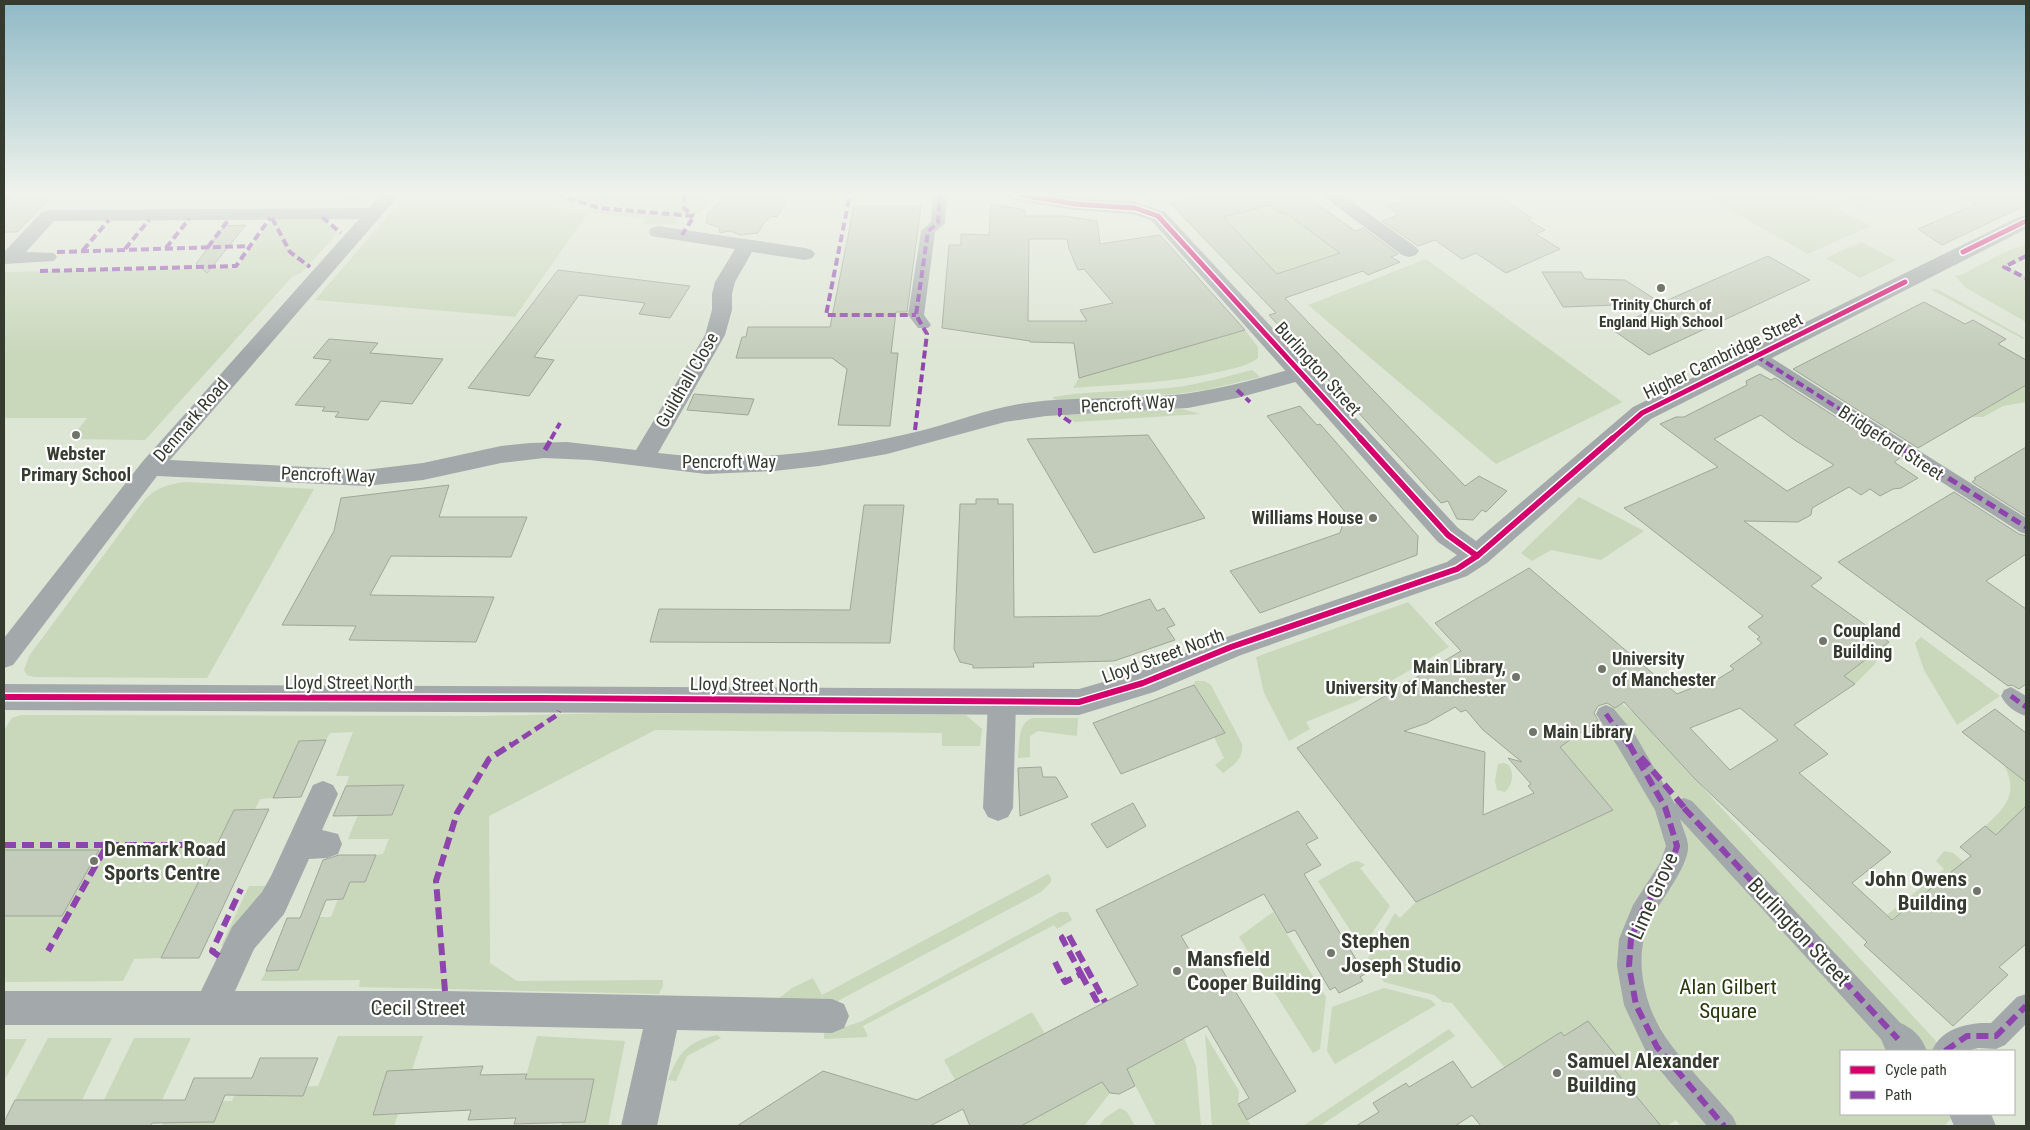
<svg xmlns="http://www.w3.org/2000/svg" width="2030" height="1130" font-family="'Roboto Condensed',sans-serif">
	<rect width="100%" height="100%" fill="#dde5d5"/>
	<g fill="#c9d7bb">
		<polygon points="347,194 373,194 354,204 340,205"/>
		<polygon points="567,194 713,194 700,214 561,202"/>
		<polygon points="1702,194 1810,194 1870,226 1808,254"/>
		<polygon points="1833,194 1878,194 1873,203 1861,209"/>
		<polygon points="404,197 589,211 515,317 315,300"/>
		<polygon points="1263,207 1267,210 1273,208 1280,213 1284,212 1340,253 1277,274 1223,217"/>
		<path d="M595 209 674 214 673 216 677 218 674 225C663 224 654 225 643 224L646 219 592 213Z"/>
		<polygon points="319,218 338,233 301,273 292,277 145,440 71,439 87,418 4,418 4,272 237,268 272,219"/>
		<polygon points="1861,242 1896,260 1860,278 1826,258"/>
		<polygon points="2026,244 2026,259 2009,267 2026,276 2026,322 1966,288 1955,276 1963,274 2001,254"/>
		<polygon points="1426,259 1622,402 1496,464 1308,305"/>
		<polygon points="1934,289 1939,290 2025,338 2023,339 1932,290"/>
		<path d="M1245 330 1258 347V358C1248 366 1234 368 1222 371 1173 383 1124 384 1073 388L1079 378Z"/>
		<path d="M1252 370 1260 377 1206 390 1177 394 1058 400 1053 399V397C1092 390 1130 392 1169 388 1197 385 1225 377 1252 370Z"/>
		<polygon points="2026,385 2026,402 2003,406 1983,417 1972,417"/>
		<polygon points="1182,409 1200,414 1075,422 1064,415"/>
		<path d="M186 482 314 489 207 678 34 677 27 675 24 670 29 656 143 502C154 488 169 484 186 482Z"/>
		<polygon points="1579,497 1644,531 1601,560 1551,550 1532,561 1521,553"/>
		<polygon points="1408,602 1449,647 1357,701 1306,722 1310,729 1289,741 1264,693 1256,657"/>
		<polygon points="1921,637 2000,696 1957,725 1924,670 1915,643"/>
		<polygon points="1889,642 1874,665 1855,684 1844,676"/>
		<path d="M1195 681H1205L1211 685 1242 744C1243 760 1235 764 1223 773L1215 765 1224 758 1214 737 1225 733 1194 685Z"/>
		<polygon points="1621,703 1636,715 1945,1051 1841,1051 1841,1114 1955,1114 1944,1126 1681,1126 1676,1120 1667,1126 1661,1126 1613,1068 1564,1036 1561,1032 1505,1068 1452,1003 1443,1002 1434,995 1384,982 1368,958 1395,913 1400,918 1416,902 1613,810 1560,747"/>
		<polygon points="613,713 966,715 982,729 980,746 942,746 942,733 655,730 489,816 490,963 517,981 663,980 663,986 659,994 359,987 360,980 261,981 266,971 298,970 319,917 331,917 338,899 343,899 350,882 365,882 376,855 383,854 389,839 348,839 358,815 392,815 404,785 346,786 349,776 336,776 353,732 330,733 326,740 299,741 273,798 260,799 255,809 234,810 161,958 134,959 123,981 4,982 4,730 12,718 21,715 482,716"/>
		<path d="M1033 718H1078L1077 736 1038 731 1030 736V757L1018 758C1020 744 1017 722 1033 718Z"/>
		<path d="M1504 763 1509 765C1514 775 1513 784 1505 792L1497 790 1495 781 1498 764Z"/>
		<path d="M2004 765 2026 782V806L1996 835 1985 826C2006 808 2019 792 2004 765Z"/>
		<polygon points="1944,851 1953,853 1964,862 1892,919 1887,915 1944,869 1936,861"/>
		<polygon points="1358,861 1365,865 1360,868 1390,906 1362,948 1318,881 1352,862"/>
		<polygon points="1048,874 1051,878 1051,882 1041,892 834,1003 773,1003 792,988 813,978 822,995"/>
		<polygon points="249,886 269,886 228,945 221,946"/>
		<polygon points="1060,912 1068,912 1072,920 1057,929 1054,925 863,1026 868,1037 824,1039 824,1034 827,1030 845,1027 862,1021"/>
		<polygon points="1273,912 1326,997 1320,1049 1313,1053 1239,937"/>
		<polygon points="1384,988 1431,1000 1436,1005 1335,1064 1327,1051 1332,1007"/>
		<polygon points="1032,1012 1045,1034 955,1080 944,1060"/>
		<polygon points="1449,1029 1455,1036 1320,1126 1303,1126"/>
		<polygon points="1205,1034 1239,1091 1238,1104 1251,1126 1212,1126"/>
		<path d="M717 1035 721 1038 687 1056 676 1081 668 1080C679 1052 687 1042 717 1035Z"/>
		<polygon points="338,1036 423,1036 412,1070 387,1071 374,1110 373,1115 398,1114 394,1126 150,1126 162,1125 172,1103 175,1122 214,1122 223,1101 232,1101 237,1090 318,1086"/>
		<polygon points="537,1036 625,1041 608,1126 562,1126 562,1123 585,1122 594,1079 525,1080"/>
		<polygon points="48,1038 112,1038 82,1100 15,1100"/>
		<polygon points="134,1038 191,1038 162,1100 104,1100"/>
		<polygon points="1184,1038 1196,1066 1201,1126 1156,1126 1127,1069"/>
		<polygon points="4,1039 27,1039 4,1081"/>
		<polygon points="1103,1082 1110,1093 1084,1126 1021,1126"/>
		<polygon points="1120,1108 1127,1112 1135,1126 1099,1126 1105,1118"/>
	</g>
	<g fill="#c3ccba" stroke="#9fa699" fill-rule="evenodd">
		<polygon points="728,194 785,194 781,201 786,201 777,217 771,216 763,224 758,233 740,235 730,231 720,233 719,227 706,223 708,213"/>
		<path d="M1222 194H1303L1355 231 1363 228 1398 254 1391 257 1400 262 1368 275 1363 271 1285 298 1465 486 1479 476 1507 491 1486 512 1482 510 1473 520 1457 519 1448 501 1441 503 1269 315 1276 313 1170 203 1199 196 1202 198ZM1270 205 1280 213 1284 212 1340 253 1277 274 1223 217Z"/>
		<polygon points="1420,194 1430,197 1436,194 1478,194 1487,200 1498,196 1532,218 1528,220 1545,230 1536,234 1560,249 1506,273 1476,253 1462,259 1435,240 1418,246 1382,221 1398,215 1388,206"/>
		<polygon points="1956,194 2026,194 2026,205 1942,245 1918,229 1976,204"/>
		<polygon points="49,199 17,232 4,232 4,200"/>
		<path d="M991 204 1025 210V216H1063L1097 221 1100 244 1160 235 1245 330 1079 378 1074 343 1030 342V341L942 328 949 245H961V234L989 235ZM1029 239H1067L1069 249 1078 270 1084 269 1113 303 1080 310 1087 321H1028Z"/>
		<polygon points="854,206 921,206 907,312 896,312 891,353 898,353 890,426 838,425 847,369 832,358 736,358 742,337 746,337 748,327 830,327"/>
		<polygon points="246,225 207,273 196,264 224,226"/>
		<polygon points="1768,256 1810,280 1649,355 1610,328 1670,303 1563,307 1542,272 1581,272 1585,279 1625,280 1661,303"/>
		<polygon points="558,270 690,286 670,318 639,314 645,303 579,295 534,357 554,360 529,396 468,388"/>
		<polygon points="1924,302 1965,324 1973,320 2006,339 1998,344 2026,360 2026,385 1918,448 1793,369"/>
		<polygon points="329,339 378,343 370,353 443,359 412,404 381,401 368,420 335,417 339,412 322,411 325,407 295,405 331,360 313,358"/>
		<path d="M1760 374 1771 380 1775 378 1900 458 1894 462 1918 478 1901 488 1893 489 1880 496 1870 489 1861 495 1849 487 1812 508 1811 515 1798 522 1744 521 1822 578 1811 586 1889 642 1844 676 1855 684 1794 725 1828 754 1799 773 1891 852 1852 883 1892 920 1971 856 1960 847 1985 826 1996 835 2026 806V944L1999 967 2008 975 1953 1026 1864 945 1867 942 1696 780 1624 702 1615 708 1607 703 1598 706 1594 713 1598 720 1560 747 1613 810 1416 902 1297 748 1461 651 1435 623 1529 568 1677 694 1704 683 1710 684 1734 669 1730 666 1762 643 1757 639 1760 637 1748 627 1763 616 1624 508 1718 467 1660 424 1676 417H1684L1747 385 1746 381ZM1761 415 1793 439 1834 465 1787 491 1714 439ZM1455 707 1461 712 1466 710 1483 730 1522 762 1508 758 1531 784 1528 786 1534 793 1483 815 1485 752 1404 731 1427 723ZM1740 708 1778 740 1730 770 1690 728Z"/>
		<polygon points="694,394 754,399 748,415 687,410"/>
		<polygon points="1300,406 1317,425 1320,424 1418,536 1417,555 1260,613 1230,571 1340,533 1346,513 1267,416"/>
		<polygon points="1148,435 1205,518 1094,553 1027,439"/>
		<polygon points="2026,447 2026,516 1972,482 1976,479 1974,478"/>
		<polygon points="449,485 439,517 527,517 511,557 391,556 370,595 494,597 476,642 349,640 356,626 282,625 334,531 341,498"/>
		<polygon points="1954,492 2019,534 2026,536 2026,554 1986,581 2026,609 2026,684 2019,689 2012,685 2008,686 1838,562"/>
		<polygon points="976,499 998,499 998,504 1013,504 1014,617 1099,616 1150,599 1157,611 1164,608 1175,625 1167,628 1175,640 1114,661 1033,663 1034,667 973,668 973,665 960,662 954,649 960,504 976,504"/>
		<polygon points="864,505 904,505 890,643 650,642 659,609 850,610"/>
		<polygon points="1194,685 1225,733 1121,774 1093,723"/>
		<polygon points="1995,709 2026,733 2026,782 1962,732"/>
		<polygon points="326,740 301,797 273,798 299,741"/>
		<polygon points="1041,767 1043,777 1056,777 1068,797 1020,816 1018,768"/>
		<polygon points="404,785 392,815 333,816 346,786"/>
		<polygon points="1133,803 1146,826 1107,848 1091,824"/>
		<polygon points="269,809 199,958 161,958 234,810"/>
		<polygon points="1298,811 1318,838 1306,844 1321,865 1304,874 1365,974 1360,977 1363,981 1339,993 1335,987 1330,990 1295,930 1287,933 1264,894 1181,936 1199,966 1215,958 1296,1091 1247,1120 1238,1104 1249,1098 1207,1026 1127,1069 1135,1086 1119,1094 1110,1093 1102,1082 1021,1126 970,1126 963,1109 930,1126 737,1126 823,1071 917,1100 1138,985 1096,910"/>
		<polygon points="4,850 99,850 62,916 4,916"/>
		<polygon points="339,855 376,855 365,882 350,882 343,899 326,900 298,970 266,971 287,918 300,918 323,860"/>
		<polygon points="1588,1021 1621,1062 1613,1068 1661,1126 1481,1126 1472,1115 1455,1126 1356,1126 1379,1112 1373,1103 1406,1083 1409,1087 1453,1061 1472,1088 1561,1032 1564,1036"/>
		<polygon points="260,1058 318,1058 303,1096 225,1095 214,1122 152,1123 150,1126 4,1126 4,1122 15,1100 185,1100 194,1078 252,1078"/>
		<polygon points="483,1066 480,1075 527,1074 525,1079 594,1079 585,1122 514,1124 516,1118 468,1120 471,1110 373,1115 387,1071"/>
	</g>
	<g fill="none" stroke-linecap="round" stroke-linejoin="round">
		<g fill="#a3a8aa" fill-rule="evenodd">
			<polygon points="933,194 947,194 945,223 935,232 924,315 931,325 928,328 918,328 908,315 921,231 931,222"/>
			<polygon points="1756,351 1762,352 2026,518 2026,534 2020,532 1750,360 1748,356 1750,352"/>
			<path d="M2011 687 2026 696V716C2016 713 2006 706 2001 696L2004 690Z"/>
			<path d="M1606 705 1613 708 1634 733 1675 804 1676 801 1684 798 1692 801 1907 1030 1911 1039 1907 1048 1899 1051 1889 1048 1680 819C1682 827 1687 836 1688 845 1690 865 1660 901 1651 919 1632 956 1644 1006 1666 1038 1684 1064 1712 1092 1733 1117L1737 1126H1707L1648 1056 1624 1005 1617 966 1619 939 1633 905 1660 863 1666 846 1655 810 1618 747 1596 714 1599 708Z"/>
			<path d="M2026 994V1024L2005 1045 1996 1049 1978 1048 1967 1051H1932C1941 1028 1969 1022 1991 1023L2017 997Z"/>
		</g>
		<g fill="#a3a8aa" fill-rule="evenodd">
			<path d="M381 194H400L170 460 365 470 423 463 501 446 530 443 567 442 636 450 705 335 712 310V294L715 282 735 249 651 236 649 232 651 228 658 226 805 248 812 250 815 254 812 258 805 260 752 252 735 282 732 294V310L725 335 658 453C745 464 834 452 920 431 955 422 989 408 1026 403 1075 396 1124 400 1173 395 1217 391 1259 378 1302 366L1310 368 1313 373 1310 378 1237 398 1188 408 1046 416 1005 422 887 454 819 466 774 471 706 474 590 460 544 458 501 463 423 480 365 486 157 476 13 665 4 668V638L143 461 359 219 54 221 26 252 54 253 57 257 54 261 4 264V252L42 212 49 210 369 208Z"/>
			<polygon points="1320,194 1341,194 1416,247 1419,251 1416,255 1409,257 1402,255"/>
			<polygon points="1002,690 1012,694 1016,702 1013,808 1008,817 998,821 988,817 983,808 988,702 992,694"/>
			<polygon points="323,781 333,785 338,794 322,830 338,834 342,844 338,854 327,858 309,859 284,914 254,949 235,991 445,991 832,999 844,1004 849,1016 844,1028 832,1033 677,1030 657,1126 621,1126 643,1029 445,1025 4,1025 4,991 201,991 232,927 262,892 271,876 313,785"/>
			<path d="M1898 1022C1913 1028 1921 1036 1927 1051H1886L1881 1039 1886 1027Z"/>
			<polygon points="1949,1114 1991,1114 1996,1126 1954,1126"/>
		</g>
		<polygon fill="#a3a8aa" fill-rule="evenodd" points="1005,194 1053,194 1075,198 1135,202 1165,212 1458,528 1476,541 1633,407 2019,217 2026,215 2026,229 1651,419 1487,563 1467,576 1241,655 1154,692 1079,715 4,710 4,684 1079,689 1138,672 1221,639 1447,562 1457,555 1438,542 1151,220 1132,214 1075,210 1015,200 1008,198"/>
		<g stroke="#8e44ad" stroke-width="4" stroke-dasharray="8 4" stroke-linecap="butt">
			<polyline points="556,194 599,208 694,216 682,235"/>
			<polyline points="684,194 684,208 694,216"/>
			<polyline points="849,199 826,315 916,315"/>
			<polyline points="4,200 14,194"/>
			<polyline points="322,217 341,233"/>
			<polyline points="272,218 290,252 310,267"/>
			<polyline points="208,247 229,219"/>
			<polyline points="166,248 189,219"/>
			<polyline points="125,249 149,220"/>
			<polyline points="83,250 109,220"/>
			<polyline points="57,252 250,246"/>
			<polyline points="2026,256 2004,267 2026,278"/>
			<polyline points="40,271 236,266 270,218"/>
			<polyline points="1756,356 1887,439"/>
			<polyline points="1237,390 1250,402"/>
			<polyline points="1060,408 1060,415 1073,424"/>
			<polyline points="915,430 927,334 916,315 928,231 938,223 940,194"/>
			<polyline points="551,439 560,423"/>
		</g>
		<g stroke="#8e44ad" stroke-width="5" stroke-dasharray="10 5" stroke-linecap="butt">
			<polyline points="1885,438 2026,527"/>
			<polyline points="545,450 552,438"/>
			<polyline points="2011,696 2026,707"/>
			<polyline points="1606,714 1629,746"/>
			<polyline points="510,746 557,715 559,711"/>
		</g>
		<g stroke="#8e44ad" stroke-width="6" stroke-dasharray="12 6" stroke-linecap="butt">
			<polyline points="1629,744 1665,807 1677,846 1670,868 1641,913 1631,939 1629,966 1636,1005 1657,1047 1724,1126"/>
			<polyline points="1641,757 1688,812"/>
			<polyline points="1684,808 1898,1039"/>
			<polyline points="4,845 107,845 48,951"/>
			<polyline points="107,845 185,845"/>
			<polyline points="219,956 212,951 241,889"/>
			<polyline points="1055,962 1065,982 1081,974 1062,938 1068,934 1105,1002"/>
			<polyline points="1081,974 1087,985"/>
			<polyline points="445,991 436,881 457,813 489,759 512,744"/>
			<polyline points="1092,992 1096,1000 1102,997"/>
			<polyline points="1945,1051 1967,1036 1996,1036 2026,1006"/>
		</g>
		<g stroke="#fff" stroke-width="8">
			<g id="cycleway-far1">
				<polyline points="1015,194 1075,204 1135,208 1158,216 1361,439"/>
				<polyline points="1963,252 2026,221"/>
				<polyline points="1612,439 1642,413 1905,282"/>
			</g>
		</g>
		<g stroke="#fff" stroke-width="9">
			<g id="cycleway">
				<polyline points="1360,438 1448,535 1477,556"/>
				<polyline points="4,697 542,698 1079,702 1143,683 1231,647 1457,569 1477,556 1613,438"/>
			</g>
		</g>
		<use href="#cycleway-far1" stroke="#d6006c" stroke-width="5"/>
		<use href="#cycleway" stroke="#d6006c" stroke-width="6"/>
	</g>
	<linearGradient id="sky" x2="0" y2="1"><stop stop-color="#8fb9c6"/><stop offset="0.55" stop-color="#f0f3ec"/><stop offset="1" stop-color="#f0f3ec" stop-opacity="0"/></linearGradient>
	<rect width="2030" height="353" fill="url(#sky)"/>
	<g fill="#70766a" stroke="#fff" stroke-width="2">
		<circle cx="1661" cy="288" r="5"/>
		<circle cx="76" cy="435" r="5"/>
		<circle cx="1373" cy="518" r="5"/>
		<circle cx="1823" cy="641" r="5"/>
		<circle cx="1602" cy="669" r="5"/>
		<circle cx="1516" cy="677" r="5"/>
		<circle cx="1533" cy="732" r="5"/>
		<circle cx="94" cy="861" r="5"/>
		<circle cx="1977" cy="891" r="5"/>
		<circle cx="1331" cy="953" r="5"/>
		<circle cx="1177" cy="971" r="5"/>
		<circle cx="1557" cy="1073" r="5"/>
	</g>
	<g text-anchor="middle" stroke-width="4.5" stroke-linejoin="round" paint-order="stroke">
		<g font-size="15" font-weight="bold" fill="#363b30" stroke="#fff">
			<text x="1661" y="310">Trinity Church of<tspan x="1661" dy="17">England High School</tspan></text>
		</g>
		<g font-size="18" fill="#363b30" stroke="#fff">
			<text transform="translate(1723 356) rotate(-26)" y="6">Higher Cambridge Street</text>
			<text transform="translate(1318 369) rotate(48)" y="6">Burlington Street</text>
			<text transform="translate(687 380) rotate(-60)" y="6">Guildhall Close</text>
			<text transform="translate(1128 404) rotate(-3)" y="6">Pencroft Way</text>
			<text transform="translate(191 420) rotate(-49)" y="6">Denmark Road</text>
			<text transform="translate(1891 443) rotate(33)" y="6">Bridgeford Street</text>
			<text x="729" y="468">Pencroft Way</text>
			<text transform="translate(328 475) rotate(2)" y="6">Pencroft Way</text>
			<text transform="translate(1163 656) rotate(-20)" y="6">Lloyd Street North</text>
			<text x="349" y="689">Lloyd Street North</text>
			<text transform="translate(754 685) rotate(1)" y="6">Lloyd Street North</text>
		</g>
		<g font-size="18" font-weight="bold" fill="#363b30" stroke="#fff" text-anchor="start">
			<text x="76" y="460" text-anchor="middle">Webster<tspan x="76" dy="21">Primary School</tspan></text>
			<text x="1363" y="524" text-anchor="end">Williams House</text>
			<text x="1833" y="637">Coupland<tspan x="1833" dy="21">Building</tspan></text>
			<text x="1612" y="665">University<tspan x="1612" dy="21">of Manchester</tspan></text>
			<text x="1506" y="673" text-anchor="end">Main Library,<tspan x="1506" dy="21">University of Manchester</tspan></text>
			<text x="1543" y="738">Main Library</text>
		</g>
		<g font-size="21" font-weight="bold" fill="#363b30" stroke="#fff" text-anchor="start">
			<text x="104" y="856">Denmark Road<tspan x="104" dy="24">Sports Centre</tspan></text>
			<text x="1967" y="886" text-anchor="end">John Owens<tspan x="1967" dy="24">Building</tspan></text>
			<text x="1341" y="948">Stephen<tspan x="1341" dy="24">Joseph Studio</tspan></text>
			<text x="1187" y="966">Mansfield<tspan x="1187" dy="24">Cooper Building</tspan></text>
			<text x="1567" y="1068">Samuel Alexander<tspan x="1567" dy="24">Building</tspan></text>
		</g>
		<g font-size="21" fill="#363b30" stroke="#fff">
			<text transform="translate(1653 896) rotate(-66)" y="7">Lime Grove</text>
			<text transform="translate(1799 932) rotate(47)" y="7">Burlington Street</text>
			<text x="418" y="1015">Cecil Street</text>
		</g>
		<g font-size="21" fill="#28390f" stroke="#fff">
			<text x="1728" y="994">Alan Gilbert<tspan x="1728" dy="24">Square</tspan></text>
		</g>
	</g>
	<rect width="2030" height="1130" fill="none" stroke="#363b30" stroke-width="10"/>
	<rect x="1840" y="1050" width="175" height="65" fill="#ffffff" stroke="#afb1ac"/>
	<rect x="1850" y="1066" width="25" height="8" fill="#d6006c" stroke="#afb1ac"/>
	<text x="1885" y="1075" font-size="15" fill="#363b30">Cycle path</text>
	<rect x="1850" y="1091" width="25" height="8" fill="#8e44ad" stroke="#afb1ac"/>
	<text x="1885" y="1100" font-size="15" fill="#363b30">Path</text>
</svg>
